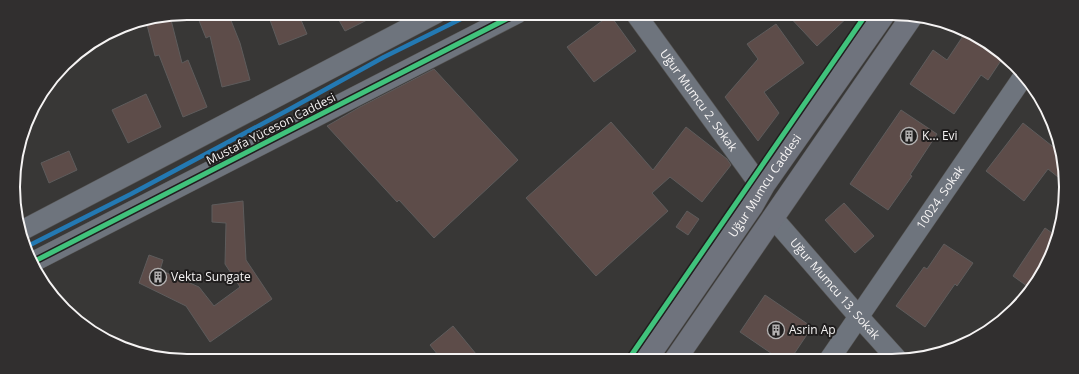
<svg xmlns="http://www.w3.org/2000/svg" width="1079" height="374" font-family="'Open Sans',sans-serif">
	<rect width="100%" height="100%" fill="#383736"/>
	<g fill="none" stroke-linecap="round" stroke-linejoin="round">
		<polyline stroke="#2379b3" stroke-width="4.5" points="26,247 131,194 290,109 384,57 473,13"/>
	</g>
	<g fill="#5d4c49" stroke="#5e5c5c">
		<polygon points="196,13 228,13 240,43 250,80 222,87 210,36 206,38"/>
		<polygon points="286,13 298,13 307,34 279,45 270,20"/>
		<polygon points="335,13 381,13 345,31"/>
		<polygon points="786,13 852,13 817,46"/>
		<polygon points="610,15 636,51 594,82 567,47"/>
		<polygon points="170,16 182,63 188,60 207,107 183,117 159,55 155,56 146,21"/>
		<polygon points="776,24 804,63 764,92 779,113 758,141 725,97 758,59 747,44"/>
		<polygon points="965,33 998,49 1004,56 988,80 981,75 954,114 910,84 933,50 947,60"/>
		<polygon points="434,69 518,160 434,238 399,200 397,202 327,126 360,107"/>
		<polygon points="146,94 161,127 128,143 112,110"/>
		<polygon points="901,110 937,134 910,175 912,176 888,210 850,184"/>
		<polygon points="611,122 653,170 686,127 727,159 731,165 702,202 670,177 652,193 668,211 596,276 526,198"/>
		<polygon points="1023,123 1061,153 1064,164 1063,181 1048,169 1024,201 986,171"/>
		<polygon points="69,151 77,170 49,183 41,163"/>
		<polygon points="243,201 246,260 272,299 210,342 186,306 139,283 149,255 163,260 160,270 199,287 214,306 240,287 225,264 226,223 212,222 212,205"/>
		<polygon points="844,203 874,236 855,253 825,220"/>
		<polygon points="687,211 699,219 688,235 676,227"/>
		<polygon points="1045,228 1058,237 1043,274 1031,289 1013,276"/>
		<polygon points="944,244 973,263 957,286 955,284 925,327 896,306 924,267 927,269"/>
		<polygon points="765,295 812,327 790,360 781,360 740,332"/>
		<polygon points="453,326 481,360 442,360 430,345"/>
	</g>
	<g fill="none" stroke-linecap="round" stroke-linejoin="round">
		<g stroke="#565554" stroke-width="21">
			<g id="minor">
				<path id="s1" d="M635 13 754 177 764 185"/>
				<path id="s2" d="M773 218 859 317 898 360"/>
				<polyline points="19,232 437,13"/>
				<polyline points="33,262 518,13"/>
				<path id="s3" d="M829 360 1023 77"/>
			</g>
		</g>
		<g stroke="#565554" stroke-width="23">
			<g id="major">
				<path id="s4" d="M646 360 752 206 764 185 885 13"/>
				<polyline points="675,360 912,16"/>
			</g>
		</g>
		<use href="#minor" stroke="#6e747d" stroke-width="20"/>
		<use href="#major" stroke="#6f737d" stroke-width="22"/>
		<g stroke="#201e1e" stroke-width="8">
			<g id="cycleway">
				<polyline points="33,262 518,13"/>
				<polyline points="628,360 867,13"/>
			</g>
		</g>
		<use href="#cycleway" stroke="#40c37c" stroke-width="5"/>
	</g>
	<defs>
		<g id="building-ring" transform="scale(0.9)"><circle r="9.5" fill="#201e1e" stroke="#b3b1b1" stroke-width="1.5"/><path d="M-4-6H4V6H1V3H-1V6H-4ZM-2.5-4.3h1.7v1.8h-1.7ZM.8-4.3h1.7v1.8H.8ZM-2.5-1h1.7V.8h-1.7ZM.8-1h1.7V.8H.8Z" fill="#b3b1b1"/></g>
	</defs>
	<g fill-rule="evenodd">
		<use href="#building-ring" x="909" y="136"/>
		<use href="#building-ring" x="158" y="277"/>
		<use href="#building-ring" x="776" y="330"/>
	</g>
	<g text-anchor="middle" stroke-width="4" stroke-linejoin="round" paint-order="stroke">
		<g font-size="12" fill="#f5f3f3" stroke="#201e1e">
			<text dy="4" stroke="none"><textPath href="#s1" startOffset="108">Uğur Mumcu 2. Sokak</textPath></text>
			<text transform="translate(271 129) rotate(-27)" y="4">Mustafa Yüceson Caddesi</text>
			<text dy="4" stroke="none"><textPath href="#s4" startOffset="211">Uğur Mumcu Caddesi</textPath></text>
			<text dy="4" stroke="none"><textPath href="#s3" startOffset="197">10024. Sokak</textPath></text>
			<text dy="4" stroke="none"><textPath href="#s2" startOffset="94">Uğur Mumcu 13. Sokak</textPath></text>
		</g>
		<g font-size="12" fill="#f5f3f3" stroke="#201e1e" text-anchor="start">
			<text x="922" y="140">K... Evi</text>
			<text x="171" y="281">Vekta Sungate</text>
			<text x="789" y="334">Asrin Ap</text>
		</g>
	</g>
	<path d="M0 0H1079V374H0ZM187 20H892A167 167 0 0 1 1059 187V187A167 167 0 0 1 892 354H187A167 167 0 0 1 20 187V187A167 167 0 0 1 187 20Z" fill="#312f2f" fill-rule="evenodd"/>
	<path fill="none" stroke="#f5f3f3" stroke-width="2" d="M187 20H892A167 167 0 0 1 1059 187V187A167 167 0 0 1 892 354H187A167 167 0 0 1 20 187V187A167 167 0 0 1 187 20Z"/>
</svg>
